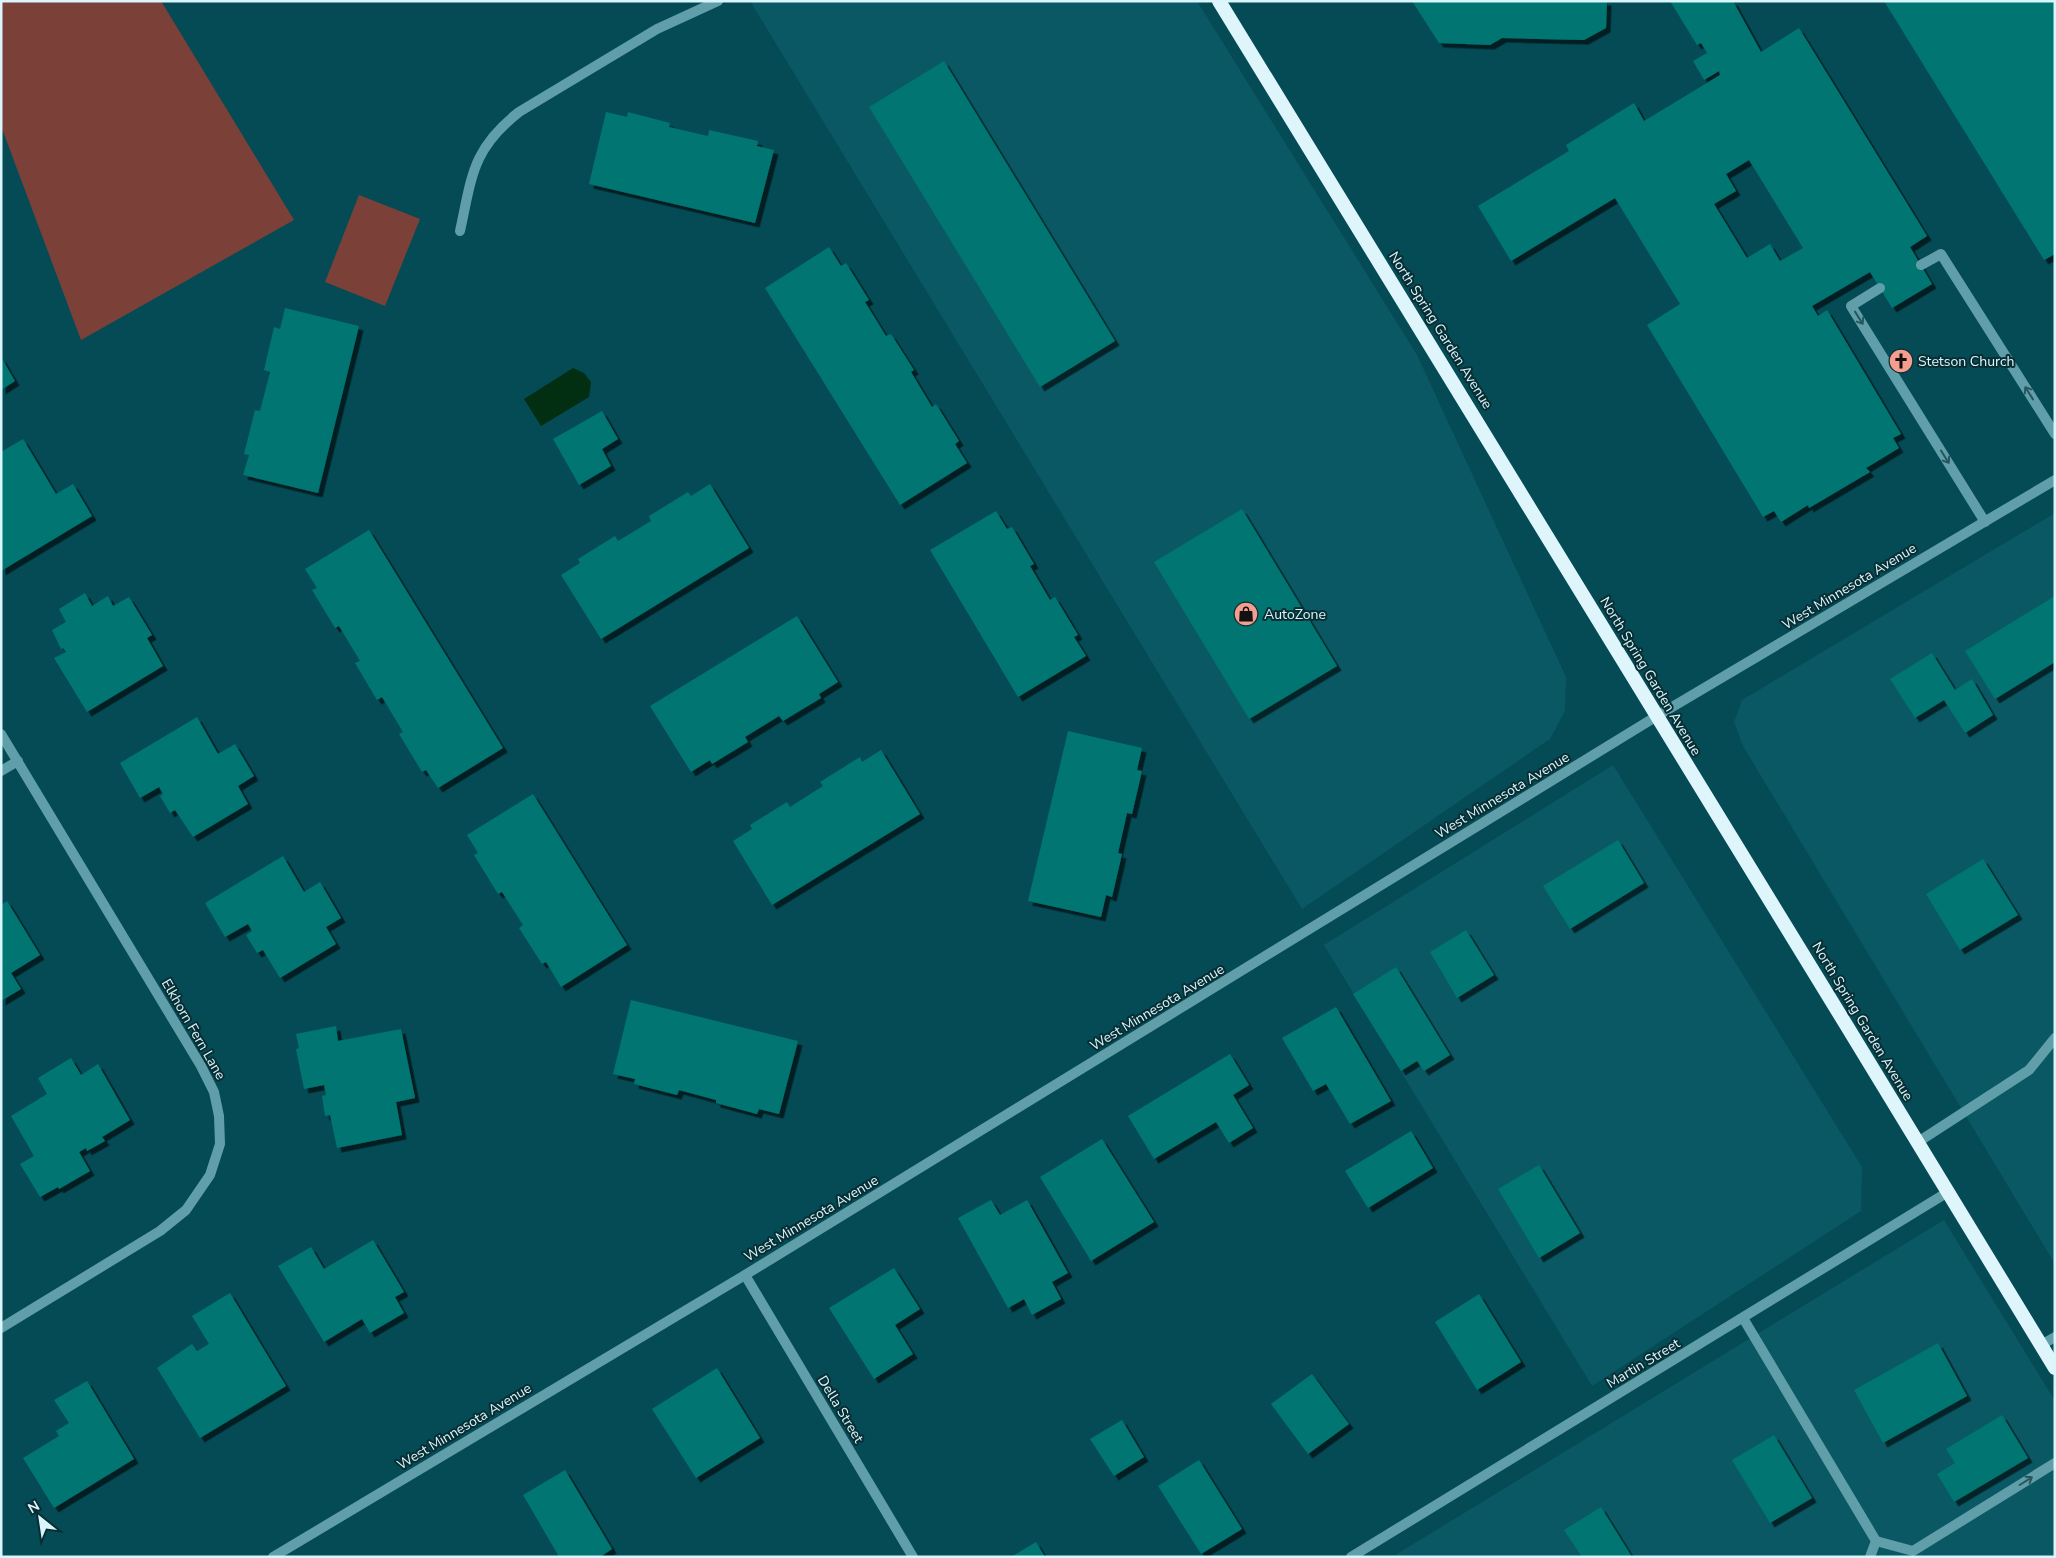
<svg xmlns="http://www.w3.org/2000/svg" width="2056" height="1558" font-family="'Nunito Sans',sans-serif">
	<defs>
		<filter id="shadow"><feDropShadow dx="4.5" dy="4.5" stdDeviation="0" flood-color="#0009"/></filter>
	</defs>
	<rect width="100%" height="100%" fill="#044b55"/>
	<g fill="#095863">
		<polygon points="750,1 1197,1 1417,355 1566,677 1565,711 1550,739 1302,909"/>
		<polygon points="2055,513 2055,1264 1743,746 1734,722 1742,700"/>
		<polygon points="1613,765 1862,1167 1861,1211 1592,1386 1324,945"/>
		<polygon points="1944,1220 2055,1401 2055,1557 1392,1557"/>
	</g>
	<g fill="#7b4138">
		<polygon points="1,1 161,1 294,220 81,340 1,126"/>
		<polygon points="359,195 420,219 385,306 325,282"/>
	</g>
	<polygon fill="#022e11" points="573,368 584,373 591,382 589,397 541,426 524,399"/>
	<g fill="#007571" fill-rule="evenodd" filter="url(#shadow)">
		<polygon points="1412,1 1607,1 1606,28 1584,40 1502,38 1490,45 1439,43"/>
		<path d="M1670 1H1733L1761 52 1799 28 1927 236 1910 247 1932 284 1892 308 1870 272 1812 306 1818 316 1827 310 1901 434 1893 438 1899 448 1866 468 1870 472 1809 508 1808 505 1781 522 1774 511 1763 517 1647 325 1680 304 1615 198 1511 261 1478 206 1569 151 1566 145 1634 103 1644 121 1720 75 1719 71 1704 80 1693 61 1707 53 1701 43 1697 45ZM1749 160 1803 248 1780 261 1770 244 1747 258 1714 204 1736 191 1726 174Z"/>
		<polygon points="1884,1 2055,1 2055,254 2044,260"/>
		<polygon points="944,61 1115,341 1040,387 869,107"/>
		<polygon points="606,112 627,117 628,112 670,123 669,127 708,136 709,130 758,141 757,146 774,150 755,223 589,184"/>
		<polygon points="829,247 841,266 846,263 869,300 865,302 886,336 891,334 914,370 911,372 932,407 936,404 959,441 955,444 967,463 900,505 765,288"/>
		<polygon points="285,308 359,326 318,493 243,475 249,455 244,454 255,410 260,411 270,372 264,370 274,327 280,329"/>
		<polygon points="1,357 15,381 1,390"/>
		<polygon points="602,411 618,439 602,449 611,466 579,485 553,439"/>
		<polygon points="23,439 56,494 73,484 92,516 1,571 1,452"/>
		<polygon points="710,484 749,548 601,639 561,575 580,563 578,559 615,536 618,541 651,521 649,516 688,492 691,496"/>
		<polygon points="1242,509 1337,666 1249,719 1154,562"/>
		<polygon points="996,511 1007,529 1012,527 1034,564 1030,566 1050,600 1055,597 1078,635 1074,637 1086,656 1018,697 930,550"/>
		<polygon points="369,530 503,748 438,788 426,770 422,772 399,734 403,732 382,697 377,700 355,663 360,661 339,626 335,628 312,590 317,588 305,569"/>
		<polygon points="85,593 92,606 108,596 113,606 129,597 152,635 147,638 163,666 87,712 54,658 66,652 63,648 61,649 52,630 66,622 59,609"/>
		<polygon points="2055,596 2055,662 1995,699 1965,651"/>
		<polygon points="797,616 838,682 819,694 821,698 783,721 779,716 745,737 748,742 712,764 710,760 691,772 650,706"/>
		<polygon points="1932,653 1955,690 1972,679 1993,715 1965,733 1944,700 1915,718 1890,679"/>
		<polygon points="197,717 218,754 235,744 254,776 238,786 248,804 193,837 175,810 170,813 160,796 163,794 159,787 140,798 120,763"/>
		<polygon points="1068,731 1142,748 1137,770 1142,771 1132,814 1127,813 1118,853 1122,854 1112,897 1106,895 1101,917 1028,901"/>
		<polygon points="881,750 920,814 772,905 733,841 752,829 750,825 787,802 790,807 823,786 820,782 860,757 862,762"/>
		<polygon points="533,794 627,945 561,987 546,962 542,964 519,928 523,925 502,892 498,894 474,855 478,853 467,835"/>
		<polygon points="1618,840 1644,883 1570,929 1543,886"/>
		<polygon points="283,856 304,892 320,882 341,918 326,927 336,944 280,978 263,950 257,953 246,935 252,931 248,924 225,937 205,903"/>
		<polygon points="1983,859 2018,915 1960,950 1926,894"/>
		<polygon points="7,901 40,955 11,973 21,989 1,1001 1,905"/>
		<polygon points="1466,930 1494,975 1457,998 1430,952"/>
		<polygon points="1396,967 1450,1055 1424,1071 1417,1061 1401,1071 1353,994"/>
		<polygon points="631,1000 798,1041 779,1114 759,1109 757,1114 716,1103 716,1100 679,1090 677,1095 634,1084 635,1079 613,1074"/>
		<polygon points="1336,1007 1391,1101 1350,1124 1326,1084 1313,1091 1282,1038"/>
		<polygon points="336,1026 338,1041 401,1029 415,1098 396,1102 402,1135 337,1148 330,1115 325,1116 322,1096 326,1095 324,1085 304,1089 296,1049 299,1048 296,1034"/>
		<polygon points="1230,1054 1249,1085 1233,1095 1253,1128 1229,1143 1216,1122 1154,1159 1128,1116"/>
		<polygon points="71,1058 81,1075 98,1064 130,1120 102,1137 105,1141 87,1151 86,1148 79,1152 90,1171 59,1189 58,1187 40,1197 20,1164 34,1156 11,1116 47,1094 38,1078"/>
		<polygon points="1411,1131 1433,1168 1368,1208 1345,1171"/>
		<polygon points="1102,1139 1154,1222 1091,1261 1040,1177"/>
		<polygon points="1539,1165 1580,1233 1539,1258 1498,1189"/>
		<polygon points="991,1200 1000,1215 1027,1200 1068,1273 1052,1282 1061,1299 1032,1315 1024,1299 1008,1308 958,1218"/>
		<polygon points="373,1240 404,1292 395,1297 404,1313 370,1333 362,1319 324,1342 278,1266 311,1247 324,1269"/>
		<polygon points="894,1268 920,1309 895,1325 913,1354 874,1379 829,1308"/>
		<polygon points="230,1293 286,1386 200,1438 157,1368 192,1344 197,1351 209,1344 192,1316"/>
		<polygon points="1479,1294 1521,1362 1477,1390 1435,1322"/>
		<polygon points="1938,1343 1967,1396 1883,1443 1854,1390"/>
		<polygon points="717,1368 760,1438 696,1478 652,1409"/>
		<polygon points="1312,1374 1349,1424 1308,1454 1271,1404"/>
		<polygon points="87,1381 134,1459 54,1508 23,1458 59,1436 56,1431 69,1423 54,1400"/>
		<polygon points="2002,1415 2028,1458 1954,1502 1937,1474 1955,1463 1946,1449"/>
		<polygon points="1122,1420 1144,1457 1114,1476 1090,1439"/>
		<polygon points="1774,1435 1812,1498 1770,1523 1732,1460"/>
		<polygon points="1199,1460 1242,1529 1201,1554 1158,1486"/>
		<polygon points="565,1470 612,1549 600,1557 556,1557 558,1555 523,1495"/>
		<polygon points="1601,1507 1632,1557 1582,1557 1564,1530"/>
		<polygon points="1036,1542 1045,1557 1011,1557"/>
	</g>
	<g fill="none" stroke-linecap="round" stroke-linejoin="round">
		<g stroke="#609faa" stroke-width="10">
			<path d="M460 231C472 176 472 149 519 112L657 29 718 1"/>
			<polyline points="1921,265 1941,254 2055,434"/>
			<polyline points="1880,288 1851,306 1985,522"/>
			<polyline points="1918,1142 2029,1070 2055,1038"/>
			<polyline points="1743,1318 1876,1541 1870,1557"/>
			<polyline points="1876,1541 1913,1551 2055,1463"/>
		</g>
		<g stroke="#609faa" stroke-width="10">
			<polyline points="1,734 201,1066 214,1092 219,1116 220,1144 210,1175 186,1210 160,1231 1,1328"/>
			<polyline points="1,771 18,761"/>
			<polyline points="745,1275 913,1557"/>
			<polyline points="2041,1345 2055,1337"/>
			<polyline points="1351,1557 1948,1192"/>
		</g>
		<polyline stroke="#609faa" stroke-width="10" points="273,1557 745,1275 1657,716 2055,480"/>
		<path stroke="#def6fb" stroke-width="14" d="M1219 1C1501 455 1777 912 2055 1368"/>
	</g>
	<defs><path id="oneway-shaft" d="M-6 0H5M1.5-3L5.5 0L1.5 3" fill="none" stroke-width="1.6" stroke-linecap="round" stroke-linejoin="round" transform="scale(1.25)"/></defs>
	<g stroke="#27565d">
		<use href="#oneway-shaft" transform="translate(1859 318) rotate(58)"/>
		<use href="#oneway-shaft" transform="translate(2029 393) rotate(-122)"/>
		<use href="#oneway-shaft" transform="translate(1945 457) rotate(58)"/>
		<use href="#oneway-shaft" transform="translate(2026 1481) rotate(-32)"/>
	</g>
	<defs>
		<g id="church-disc" transform="scale(1.25)"><circle r="9.5" fill="#f59d8e" stroke="#082e34"/><path d="M-1.2-6h2.4v3.5h3.3v2.4h-3.3V6h-2.4V-.1h-3.3v-2.4h3.3Z" fill="#111"/></g>
		<g id="shop-disc" transform="scale(1.25)"><circle r="9.5" fill="#f59d8e" stroke="#082e34"/><path d="M-5-2.5h2.3a2.7 3.5 0 0 1 5.4 0H5L5.5 6h-11ZM-1.5-2.5h3a1.5 2.3 0 0 0-3 0Z" fill="#111"/></g>
	</defs>
	<g fill-rule="evenodd">
		<use href="#church-disc" x="1901" y="361"/>
		<use href="#shop-disc" x="1246" y="614"/>
	</g>
	<g text-anchor="middle" stroke-width="4" stroke-linejoin="round" paint-order="stroke">
		<g font-size="14" fill="#d9f6fc" stroke="#082e34">
			<text transform="translate(1441 330) rotate(58)" y="5">North Spring Garden Avenue</text>
			<text transform="translate(1849 586) rotate(-31)" y="5">West Minnesota Avenue</text>
			<text transform="translate(1651 676) rotate(59)" y="5">North Spring Garden Avenue</text>
			<text transform="translate(1502 795) rotate(-31)" y="5">West Minnesota Avenue</text>
			<text transform="translate(1157 1007) rotate(-31)" y="5">West Minnesota Avenue</text>
			<text transform="translate(1863 1021) rotate(59)" y="5">North Spring Garden Avenue</text>
			<text transform="translate(194 1029) rotate(60)" y="5">Elkhorn Fern Lane</text>
			<text transform="translate(811 1218) rotate(-31)" y="5">West Minnesota Avenue</text>
			<text transform="translate(1643 1363) rotate(-31)" y="5">Martin Street</text>
			<text transform="translate(841 1409) rotate(59)" y="5">Della Street</text>
			<text transform="translate(464 1426) rotate(-31)" y="5">West Minnesota Avenue</text>
		</g>
		<g font-size="14" fill="#d9f6fc" stroke="#082e34" text-anchor="start">
			<text x="1918" y="366">Stetson Church</text>
			<text x="1264" y="619">AutoZone</text>
		</g>
	</g>
	<rect width="2056" height="1558" fill="none" stroke="#d9f6fc" stroke-width="5"/>
	<g transform="translate(40 1518) rotate(330)" stroke="#082e34" stroke-width="4" paint-order="stroke">
	<path d="M0-4L9 19L0 12L-9 19Z" fill="#d9f6fc"/>
	<text y="-8" font-size="14" font-weight="bold" text-anchor="middle" fill="#d9f6fc">N</text>
	</g>
</svg>
